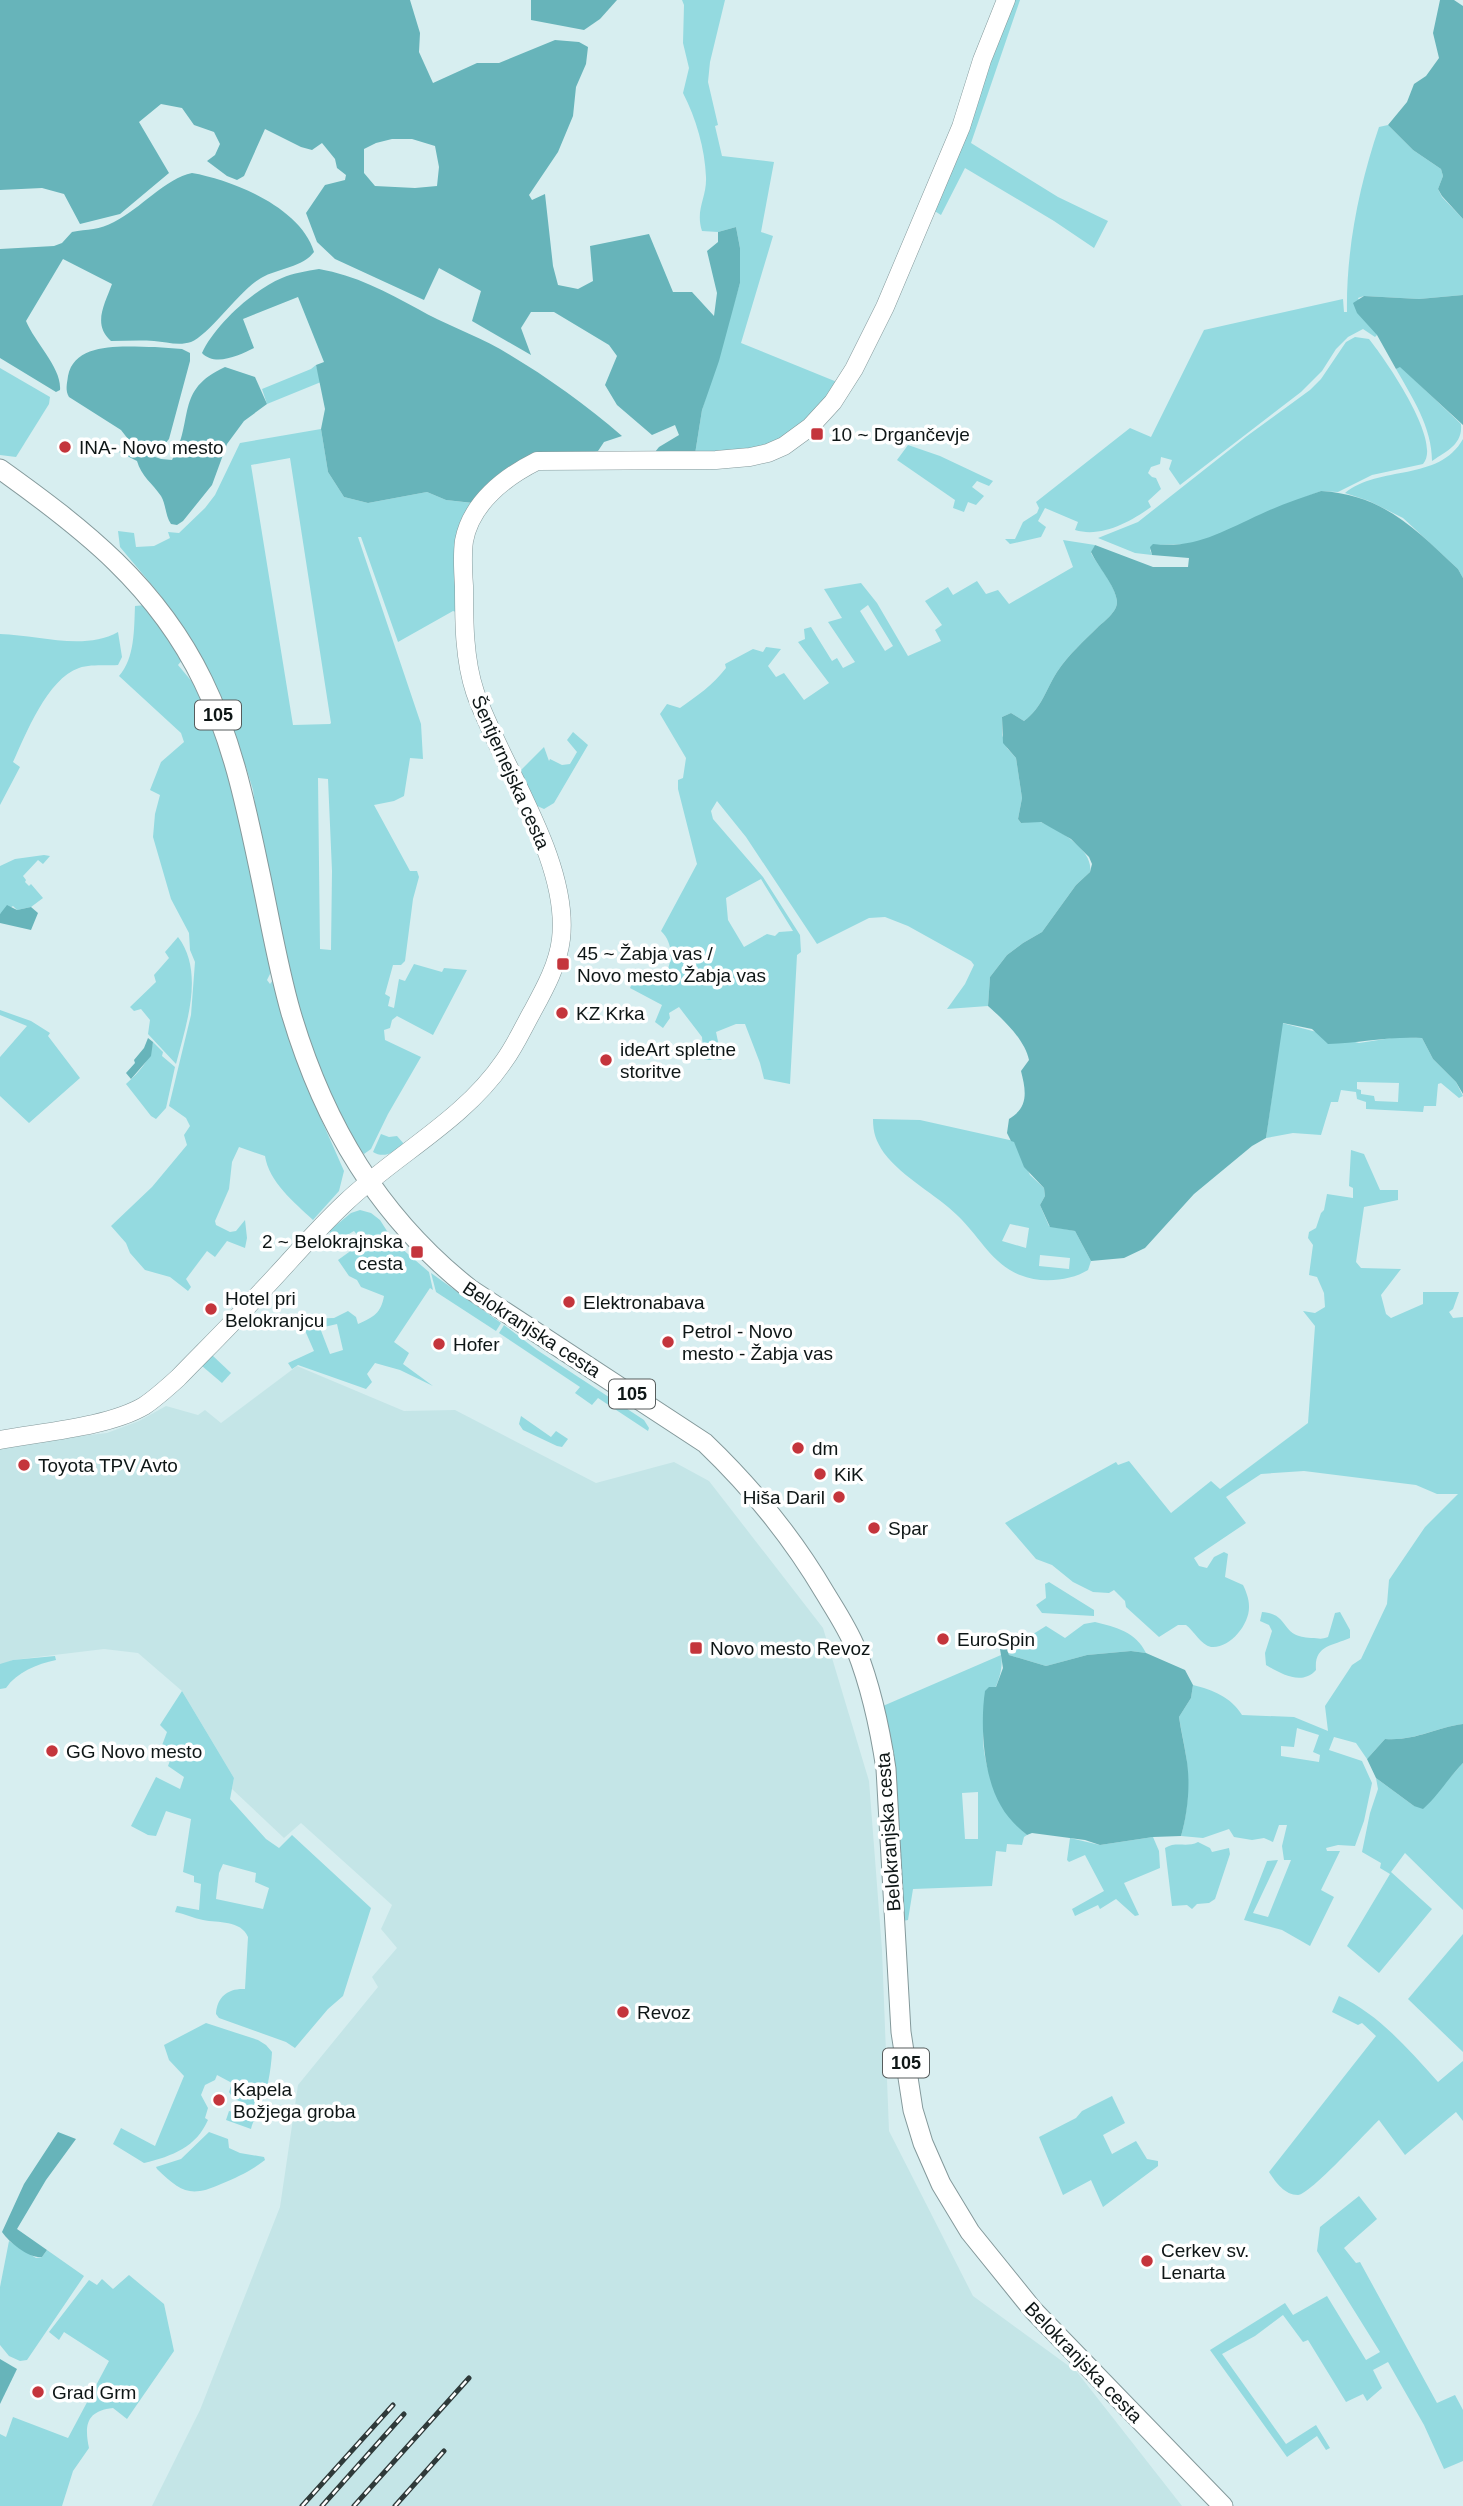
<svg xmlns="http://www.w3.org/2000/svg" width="1463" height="2506" font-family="Arial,sans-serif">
	<rect width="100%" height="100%" fill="#d7eef0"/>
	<polygon fill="#c4e5e7" points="297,1366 404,1411 455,1410 596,1483 674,1462 709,1481 823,1628 869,1781 882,1950 889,2131 973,2296 1077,2372 1182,2506 152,2506 200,2410 280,2207 298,2085 378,1987 372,1977 397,1948 381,1929 392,1905 301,1823 284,1838 232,1789 234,1778 182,1691 138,1653 104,1649 13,1660 0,1665 0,1445 107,1433 139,1421 166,1406 198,1415 205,1410 221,1423"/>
	<g fill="#94dae0" fill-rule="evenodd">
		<path d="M682 0H725L710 62 708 82 718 125 715 126 722 156 774 162 761 232 773 236 741 343 837 382C819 408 797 436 765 446 748 452 714 452 695 454L702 410 740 283V248L736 227 718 232 702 231C695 209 707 198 706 177 705 149 696 118 683 93L689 68 683 43 684 5Z"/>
		<polygon points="1011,0 1020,0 971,143 1058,197 1108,221 1094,248 1054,221 965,168 941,215 933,210"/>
		<path d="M1388 125 1413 150 1441 169 1443 176 1438 189 1442 197 1463 219V295L1419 299 1364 296 1358 298 1377 335 1375 337 1363 329 1348 337 1336 349 1322 371 1301 392 1180 485 1169 469 1172 460 1161 457 1160 464 1151 467 1148 473 1152 477 1156 478 1161 489 1148 501 1151 507C1130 522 1101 538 1075 530L1078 522 1045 508 1038 521 1046 527 1041 537 1010 544 1005 539H1015L1023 522 1037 513 1039 508 1036 502 1130 428 1151 437 1204 330 1343 299 1344 312H1347C1346 250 1359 186 1379 127Z"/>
		<path d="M1355 337 1369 339C1385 359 1443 442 1423 464L1372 475 1338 492 1321 491 1260 515 1218 536 1191 544 1156 545 1150 550 1152 555 1135 553 1098 538 1138 522 1247 436 1310 390 1321 379 1346 342Z"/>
		<polygon points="316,365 321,382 267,404 262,389 311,369"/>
		<path d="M1400 366 1461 424C1463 444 1447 451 1432 461 1432 427 1412 397 1396 369Z"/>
		<polygon points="0,368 50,397 49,404 16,457 0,455"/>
		<path d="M321 429 328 472 344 497 368 503 427 492 446 500 472 503 456 612 453 611 398 642 361 537H358L421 724 423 759 410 758 404 796 394 801 374 805 410 871H417L419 877 413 899 405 961 401 965H393L385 994 390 997 388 1006 394 1008 399 979 405 981 414 964 442 972 444 968 467 970 433 1035 397 1016 392 1020 390 1028 384 1030 385 1040 421 1057 388 1114 371 1149 364 1154 355 1144 335 1111 297 1011 259 835 253 790 246 767 193 649 161 596 120 547 118 531 134 533 136 547 154 546 170 538 168 532 179 533 205 508 215 495 240 443ZM290 458 331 723 330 724 293 725 251 465ZM318 778 328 779 332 871 331 950 320 949Z"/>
		<path d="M1463 439V578L1458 569 1403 518 1369 501 1345 493C1379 465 1439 482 1463 439Z"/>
		<polygon points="908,445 940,456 993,481 989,486 977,481 972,487 984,496 976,505 968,502 964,512 953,508 955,500 897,460"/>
		<path d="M1063 540 1095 545 1091 553C1099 567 1115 585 1117 601 1118 611 1105 621 1098 627 1083 642 1069 654 1057 672 1046 689 1042 708 1024 721L1011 713 1002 717V735L1007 748 1016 758 1022 798 1018 819 1021 823C1028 822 1037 820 1043 823 1061 831 1094 851 1090 872L1076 885 1042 932 1023 943 1007 955 990 977 988 1006 947 1009 965 984 974 965 971 961 908 926 885 917 869 918 817 944 746 837 717 801 711 811 713 819 763 877 800 935 801 952 797 955 790 1084 764 1079 760 1063 745 1024H736L716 1032 722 1060H704L702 1037 679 1007 669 1013 670 1018 663 1028 655 1022 662 1005 630 988 635 977 656 984C673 972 676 945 661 931L697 864 678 789V780L683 778 686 758 660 714 667 704 680 708C697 696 713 685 726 668L725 664 753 649 763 652 766 647 781 649 768 666 776 677 784 673 804 700 829 683 798 642 805 639 804 629 811 627 832 661 837 658 843 668 855 662 828 622 842 618 824 589 861 583 877 603 908 656 941 641 935 630 942 625 925 601 948 587 953 595 977 581 986 594 998 590 1009 604 1073 567ZM868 605 893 646 885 651 860 611ZM761 879 793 931 779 932 775 936 767 934 744 947 728 920 726 898Z"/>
		<path d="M145 605 183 659 178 665 199 690 214 727 240 816 271 972 267 980 270 984 273 980 314 1103 344 1171 339 1191 313 1220C294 1202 269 1182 265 1156L239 1147 232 1162 229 1189 215 1221 216 1225 230 1232 236 1231 245 1220 247 1238 245 1248 227 1241 215 1257 207 1251 186 1279 191 1287 188 1291 170 1277 145 1270 130 1253 126 1243 111 1226 152 1187 187 1145 184 1135 190 1126 186 1118 169 1106 191 1015 195 962 190 950 189 933 171 899 153 837 155 814 160 795 150 790 161 762 184 742 181 733 119 676C135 658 134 629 135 606Z"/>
		<path d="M118 632 122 657 118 665C106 666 90 664 79 668 47 679 26 734 13 762L20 767 0 805V634C38 635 84 651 118 632Z"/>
		<polygon points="573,732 588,745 554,803 544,809 535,805 520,771 544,747 549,761 550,759 562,765 570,764 577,752 567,740"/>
		<polygon points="44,855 50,856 43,864 38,860 23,876 26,880 25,882 29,886 31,884 43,898 31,907 17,910 13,906 0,914 0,866 15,859"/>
		<path d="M178 937C205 972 186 1025 176 1064L148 1034 150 1020 141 1009 134 1011 130 1007 156 982 154 975 169 958 165 952Z"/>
		<polygon points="0,1010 31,1021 50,1033 48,1036 80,1078 29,1123 0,1096 0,1057 27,1026 0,1015"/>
		<path d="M1282 1023 1359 1043 1398 1037 1422 1038 1433 1059 1456 1082 1463 1096 1459 1098 1441 1083 1438 1084 1436 1106H1424L1423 1112 1366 1109V1102L1357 1099 1356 1092 1341 1090 1338 1102H1331L1321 1135 1293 1133 1266 1138ZM1357 1082 1399 1083 1398 1102 1375 1101 1374 1096 1361 1094V1090L1357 1089Z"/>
		<path d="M153 1042 163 1052 162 1056 175 1067 166 1108 156 1119 151 1116 126 1084C140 1071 150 1061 153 1042Z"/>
		<path d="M873 1119 920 1120 1014 1141 1030 1175 1044 1188 1045 1196 1040 1205 1049 1226 1075 1231 1091 1261 1088 1270C1070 1281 1041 1284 1020 1275 992 1264 979 1236 958 1216 936 1194 904 1179 884 1153 876 1141 873 1133 873 1119ZM1010 1224 1029 1228 1026 1248 1002 1241ZM1040 1255 1070 1258 1069 1269 1039 1266Z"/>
		<path d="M381 1134 389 1137 397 1136 404 1144C395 1152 384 1159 373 1152Z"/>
		<path d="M1351 1150 1364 1154 1380 1190H1398V1200L1364 1207 1356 1262 1361 1268 1401 1269 1381 1295 1386 1314 1391 1318 1423 1304V1292H1459L1453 1309 1449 1312 1453 1318 1463 1317V1724C1433 1728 1416 1741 1385 1739L1367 1759 1356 1743 1334 1737 1329 1750 1362 1761 1372 1783 1364 1821 1355 1846 1338 1845 1326 1848 1327 1851H1340L1321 1890 1334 1897 1310 1946 1282 1930 1244 1920 1267 1861 1278 1860 1253 1913 1268 1917 1291 1860H1284L1282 1846 1287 1825H1279L1273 1842 1264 1838 1252 1840 1234 1837 1229 1829 1203 1838 1181 1836C1188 1812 1190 1781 1186 1756 1184 1743 1181 1730 1179 1717L1191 1698 1193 1685C1213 1690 1231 1697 1242 1715L1294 1717 1328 1731 1325 1706 1352 1665 1361 1659 1387 1604 1389 1580 1425 1527 1458 1494H1437L1416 1485 1304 1471 1261 1474 1226 1497 1246 1523 1194 1558 1199 1566 1207 1568 1214 1557 1224 1552 1228 1554 1225 1577 1243 1585C1246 1591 1249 1599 1249 1606 1250 1624 1230 1649 1211 1647 1201 1645 1194 1631 1186 1625H1178L1159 1637 1126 1607 1125 1601 1114 1590 1109 1593 1093 1592 1073 1582 1052 1565 1036 1559 1005 1523 1116 1462 1118 1465 1129 1461 1171 1513 1211 1481 1220 1489 1308 1423 1315 1326 1303 1311 1315 1313 1325 1307 1324 1293 1317 1277 1309 1275 1313 1245 1308 1238 1309 1232 1316 1228 1321 1213 1324 1210 1327 1194 1353 1198V1188L1349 1186ZM1297 1728 1319 1735 1313 1752 1320 1755 1319 1762 1281 1756V1746L1294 1747Z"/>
		<path d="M360 1210 371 1213 380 1220 394 1242 429 1272 433 1290 430 1288 394 1342 409 1353 403 1364 433 1386 400 1370 375 1363 367 1374 372 1382 366 1389 298 1365 292 1369 288 1363 314 1351 300 1319 334 1318 348 1311 356 1317 358 1324C374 1317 381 1313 384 1296L361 1287 357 1280 349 1276 338 1260 363 1242 354 1231 337 1241 329 1231 351 1213ZM337 1324 343 1350 330 1354 320 1328Z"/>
		<polygon points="431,1273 501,1323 496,1331 436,1292"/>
		<polygon points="504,1325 537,1350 644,1420 649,1428 648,1431 598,1398 592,1405 575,1393 580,1387 499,1333"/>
		<polygon points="212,1355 231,1373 222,1383 202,1366"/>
		<polygon points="521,1416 551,1437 556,1431 568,1439 562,1447 557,1446 523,1430 519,1424"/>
		<polygon points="1049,1582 1094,1610 1094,1616 1042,1613 1036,1605 1046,1598 1045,1584"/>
		<path d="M1262 1612C1291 1614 1279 1637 1311 1638 1318 1638 1321 1640 1328 1637L1335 1613 1340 1612 1350 1630V1638C1332 1646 1314 1645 1316 1670 1302 1686 1281 1674 1266 1665L1265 1653 1272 1631 1269 1625 1260 1621Z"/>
		<path d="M1095 1622C1116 1627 1136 1632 1146 1653L1131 1651 1087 1655 1046 1666 1009 1655 1006 1646 1017 1644 1046 1626 1065 1638 1084 1624Z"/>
		<path d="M1001 1655C1005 1678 989 1695 985 1717 976 1755 998 1810 1027 1835L1024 1837 1022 1845 1007 1844 1006 1852 996 1851 992 1886 913 1889 908 1920 898 1922 876 1709ZM978 1792V1839H965L962 1793Z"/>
		<path d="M55 1656 56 1660C37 1664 17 1672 6 1688L0 1689V1664L13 1660Z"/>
		<path d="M182 1691 234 1778 230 1799 266 1839 279 1848 292 1835 371 1908 343 1996 328 2009 295 2048 286 2042 219 2018 216 2014C217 1996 229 1988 245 1989L248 1937C241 1920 218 1923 203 1920 193 1918 185 1914 175 1912L177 1906 199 1910 201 1884 194 1882V1876L183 1872 191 1819 166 1811 156 1836 148 1835 131 1826 156 1777 180 1789 184 1777 168 1766 172 1755 161 1748 167 1732 160 1725ZM223 1864 256 1873 255 1882 269 1888 263 1909 216 1899 219 1873Z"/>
		<polygon points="1463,1763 1463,1910 1405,1853 1391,1872 1432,1909 1379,1973 1347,1946 1390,1874 1380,1868 1381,1863 1362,1852 1370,1813 1378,1789 1376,1778 1414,1806 1442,1786"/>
		<polygon points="1153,1837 1159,1851 1160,1868 1124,1883 1139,1915 1135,1916 1116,1899 1100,1909 1098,1905 1075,1916 1072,1909 1104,1891 1085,1855 1069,1862 1067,1860 1070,1838 1100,1845"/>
		<path d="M1198 1842 1210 1848 1212 1852 1229 1848 1230 1854 1215 1899 1209 1903 1197 1904 1192 1909 1187 1905 1172 1906 1165 1848C1176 1841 1187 1848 1198 1842Z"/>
		<polygon points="1463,1934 1463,2052 1408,1999"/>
		<path d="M1339 1996C1380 2015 1408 2049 1438 2082L1463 2061V2121L1456 2112 1405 2155 1379 2120C1365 2133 1311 2194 1298 2195 1284 2195 1275 2181 1269 2172L1376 2036 1362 2023 1358 2025 1332 2012Z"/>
		<path d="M206 2023 258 2040 266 2045 272 2052C271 2071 267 2092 260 2109 257 2117 253 2120 251 2129L226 2120 229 2111 238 2113 241 2102 233 2098 229 2092 232 2083 217 2075 215 2080 205 2085 201 2095 208 2108 205 2118 208 2120C196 2147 173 2156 144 2163L113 2144 121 2128 155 2146 184 2076 169 2060 164 2045Z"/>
		<polygon points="1112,2096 1125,2123 1103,2135 1112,2154 1136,2141 1147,2159 1158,2161 1158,2166 1103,2207 1091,2180 1063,2195 1039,2137 1076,2118 1082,2111"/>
		<path d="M209 2132 228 2139 229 2148 240 2153 264 2157 265 2160C251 2171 238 2177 221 2184 190 2198 181 2192 157 2169L156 2167 181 2159Z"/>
		<polygon points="1359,2196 1377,2219 1344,2248 1356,2263 1360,2262 1437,2403 1455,2395 1463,2410 1463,2461 1444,2469 1424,2425 1388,2362 1373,2370 1382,2388 1367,2401 1363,2394 1346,2402 1308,2340 1303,2342 1283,2315 1255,2336 1222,2354 1286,2444 1316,2425 1330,2448 1326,2450 1317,2436 1287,2457 1210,2350 1285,2303 1293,2315 1327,2296 1366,2360 1380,2352 1317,2251 1320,2227"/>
		<polygon points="9,2241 36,2258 42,2257 47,2250 84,2276 27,2360 20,2361 9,2356 0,2345 0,2287"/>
		<path d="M129 2275 164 2304 174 2351 127 2419 113 2408C87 2411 84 2424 89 2448L73 2471 62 2506H0V2434L6 2437 13 2417 68 2438 109 2361 64 2332 59 2340 49 2332 89 2280 97 2285 102 2279 113 2289Z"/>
	</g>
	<g fill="#67b4ba" fill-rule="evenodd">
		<path d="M0 0H410L420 33 419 52 433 83 477 63H499L555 40 579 42 588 47 586 64 576 87 573 116 558 152 529 195 532 200 545 194 553 266 558 285 578 289 593 281 590 246 649 234 673 292H692L714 316 717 293 707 251 718 242V232L736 227 740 248V283L719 361 702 410 695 454 655 452 659 447 679 435 675 425 652 435 617 405 605 385 617 356 609 345 554 312H531L521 328 531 355 472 321 481 291 439 268 424 300 335 259 317 242 306 213 325 185 345 180 346 175 337 168 335 159 322 143 312 150 301 147 265 129 244 176 237 180 227 176 207 161 215 155 220 144 214 132 194 125 182 108 161 104 139 122 169 173 120 214 80 224 64 194 42 188 0 190ZM392 139H412L435 146 439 167 437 186 415 188 375 186 364 173V149L376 143Z"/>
		<polygon points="531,0 617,0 600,19 584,30 531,20"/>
		<polygon points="1440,0 1454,0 1463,6 1463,219 1442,196 1438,189 1443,176 1441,169 1413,150 1388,125 1407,102 1414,84 1426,76 1439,58 1433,33"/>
		<path d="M192 173C233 180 301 208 314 252 301 269 275 268 258 280 238 293 208 336 191 342 179 346 166 342 154 341 139 340 125 341 111 341 92 324 105 304 112 284L63 259 26 321C35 343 62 368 60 390L56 392 0 358V249L54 246 62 243 72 232C87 229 100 230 114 222 140 209 166 178 192 173Z"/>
		<path d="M319 269C355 275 387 292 418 309 444 324 473 334 500 349 543 374 584 403 622 436L604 442 598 451 586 454 555 455 473 503 446 500 427 492 368 503 344 497 328 472 321 429 325 409 316 365 324 362 298 297 243 319 254 348C240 355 215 367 202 353 215 325 253 290 282 278 293 273 307 271 319 269Z"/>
		<polygon points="1463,295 1463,425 1400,367 1396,369 1377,335 1357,313 1353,303 1364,296 1419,299"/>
		<path d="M155 347 182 349 190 353V361L169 439 164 445 154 447 128 439 121 430 69 397C65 390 67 384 68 376 75 340 127 347 155 347Z"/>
		<path d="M225 367 255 377 267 404 244 421 227 444 212 485 183 521 177 525 171 524C165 515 166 504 161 496 153 484 141 476 137 461L119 452 127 447 161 459 172 460C195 420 174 390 225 367Z"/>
		<path d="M1321 491C1384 495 1415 529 1458 569L1463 578V1094L1456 1082 1433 1059 1422 1038C1390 1036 1359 1043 1328 1044L1312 1029 1283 1023 1266 1138 1252 1146 1194 1194 1145 1248 1124 1258 1091 1261 1075 1231 1050 1227 1040 1205 1045 1196 1044 1188 1024 1167 1014 1142 1011 1141 1007 1133 1009 1119C1029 1107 1026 1091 1021 1071L1029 1060C1025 1040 1003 1019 988 1006L990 977 1007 955 1023 943 1042 932 1076 885 1090 872 1092 864 1089 857 1071 839 1041 822 1021 823 1018 819 1022 798 1016 758 1003 743 1002 717 1011 713 1024 721C1042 708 1046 689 1057 672 1069 654 1083 642 1098 627 1105 621 1118 611 1117 601 1115 585 1098 567 1091 552L1095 545 1153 567H1188L1189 558 1152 555 1150 547 1153 544C1196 549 1223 531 1261 514 1280 505 1301 498 1321 491Z"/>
		<polygon points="7,905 17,910 31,907 38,913 31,930 0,923 0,914"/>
		<polygon points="148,1038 153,1042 151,1056 131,1079 126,1073 135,1063 134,1060 144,1048"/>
		<path d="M1006 1646 1009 1655 1046 1666 1087 1655 1131 1651 1146 1653 1185 1670 1193 1685 1191 1698 1179 1717C1181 1731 1184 1743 1186 1756 1191 1781 1188 1812 1181 1836L1153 1837 1100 1845 1085 1840 1032 1833 1027 1835C1017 1827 1007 1817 1001 1806 983 1776 980 1724 985 1691L989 1687H996L1003 1668 1000 1649Z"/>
		<path d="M1463 1724V1763C1449 1777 1438 1796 1423 1809L1414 1806 1376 1778 1367 1759 1385 1739C1417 1741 1433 1728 1463 1724Z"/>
		<path d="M58 2132 76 2139 46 2180 17 2229 47 2250 42 2257C28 2258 10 2243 2 2232L24 2184Z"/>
		<polygon points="0,2359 17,2369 0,2404"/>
	</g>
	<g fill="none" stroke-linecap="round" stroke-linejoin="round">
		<g stroke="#84999b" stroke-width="19">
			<path id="secondary" d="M0 1440C42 1432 108 1427 144 1406 156 1398 167 1388 178 1378 204 1351 231 1325 256 1297 286 1266 313 1233 345 1203 396 1154 463 1121 504 1061 515 1046 523 1028 532 1012 544 990 558 965 561 939 570 861 501 766 475 692 464 659 464 621 464 586 463 572 462 556 464 541 471 503 505 477 537 461L716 460 750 457 768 453 784 446 810 427 833 402 854 369 885 307 961 127 982 60 1006 0"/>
		</g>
		<g stroke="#84999b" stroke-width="21">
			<path id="primary" d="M0 469C84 529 157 586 203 681 233 742 246 807 260 873 270 920 278 968 291 1013 324 1124 378 1216 470 1289L705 1443C752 1488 792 1537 825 1593 836 1611 848 1629 856 1649 871 1687 880 1729 886 1769L901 2032 913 2110 923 2143 941 2184 970 2232 1033 2310 1223 2506"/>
		</g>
		<use href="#secondary" stroke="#fff" stroke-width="18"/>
		<use href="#primary" stroke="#fff" stroke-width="19"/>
		<g stroke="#2f3a3a" stroke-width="5">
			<g id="rail">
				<polyline points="302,2506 393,2405"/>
				<polyline points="322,2506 404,2414"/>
				<polyline points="354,2506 469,2378"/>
				<polyline points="395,2506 444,2451"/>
			</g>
		</g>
		<use href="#rail" stroke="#fff" stroke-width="2.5" stroke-dasharray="8" stroke-linecap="butt"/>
	</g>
	<g fill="#c4353c" stroke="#fff" stroke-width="2.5">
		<rect x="810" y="427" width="14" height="14" rx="3.5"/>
		<circle cx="65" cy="447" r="7"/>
		<rect x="556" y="957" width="14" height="14" rx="3.5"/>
		<circle cx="562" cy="1013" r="7"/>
		<circle cx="606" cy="1060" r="7"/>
		<rect x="410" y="1245" width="14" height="14" rx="3.5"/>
		<circle cx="569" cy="1302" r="7"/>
		<circle cx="211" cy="1309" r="7"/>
		<circle cx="668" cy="1342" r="7"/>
		<circle cx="439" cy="1344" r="7"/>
		<circle cx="798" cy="1448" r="7"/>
		<circle cx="24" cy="1465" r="7"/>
		<circle cx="820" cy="1474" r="7"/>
		<circle cx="839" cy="1497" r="7"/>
		<circle cx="874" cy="1528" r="7"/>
		<circle cx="943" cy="1639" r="7"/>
		<rect x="689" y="1641" width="14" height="14" rx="3.5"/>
		<circle cx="52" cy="1751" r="7"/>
		<circle cx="623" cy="2012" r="7"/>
		<circle cx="219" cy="2100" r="7"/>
		<circle cx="1147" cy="2261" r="7"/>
		<circle cx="38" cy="2392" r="7"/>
	</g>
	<g text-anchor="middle" stroke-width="7" stroke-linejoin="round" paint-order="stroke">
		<g fill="#fff" stroke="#565c5c" stroke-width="2">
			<rect x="195" y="700.5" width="46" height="29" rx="5"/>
			<rect x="609" y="1379.5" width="46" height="29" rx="5"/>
			<rect x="883" y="2048.5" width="46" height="29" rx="5"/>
		</g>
		<g font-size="18" font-weight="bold" fill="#0e1616">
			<text x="218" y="721">105</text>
			<text x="632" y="1400">105</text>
			<text x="906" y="2069">105</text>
		</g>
		<g font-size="19" fill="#0e1616" stroke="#fff" text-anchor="start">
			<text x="831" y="441">10 ~ Drgančevje</text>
			<text x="79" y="454">INA- Novo mesto</text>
			<text x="577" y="960">45 ~ Žabja vas /<tspan x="577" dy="22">Novo mesto Žabja vas</tspan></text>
			<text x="576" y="1020">KZ Krka</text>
			<text x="620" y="1056">ideArt spletne<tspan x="620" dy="22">storitve</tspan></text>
			<text x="403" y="1248" text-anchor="end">2 ~ Belokrajnska<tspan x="403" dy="22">cesta</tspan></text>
			<text x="225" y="1305">Hotel pri<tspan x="225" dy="22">Belokranjcu</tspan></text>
			<text x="583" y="1309">Elektronabava</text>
			<text x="682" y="1338">Petrol - Novo<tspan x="682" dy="22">mesto - Žabja vas</tspan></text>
			<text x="453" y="1351">Hofer</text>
			<text x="812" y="1455">dm</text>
			<text x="38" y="1472">Toyota TPV Avto</text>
			<text x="834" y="1481">KiK</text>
			<text x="825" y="1504" text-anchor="end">Hiša Daril</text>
			<text x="888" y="1535">Spar</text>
			<text x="957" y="1646">EuroSpin</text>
			<text x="710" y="1655">Novo mesto Revoz</text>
			<text x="66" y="1758">GG Novo mesto</text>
			<text x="637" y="2019">Revoz</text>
			<text x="233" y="2096">Kapela<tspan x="233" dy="22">Božjega groba</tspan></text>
			<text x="1161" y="2257">Cerkev sv.<tspan x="1161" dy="22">Lenarta</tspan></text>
			<text x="52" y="2399">Grad Grm</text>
		</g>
		<g font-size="19" fill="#0e1616" stroke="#fff">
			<text transform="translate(511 772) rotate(66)" y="7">Šentjernejska cesta</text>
			<text transform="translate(532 1329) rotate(33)" y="7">Belokranjska cesta</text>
			<text transform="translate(888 1832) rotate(-94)" y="7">Belokranjska cesta</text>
			<text transform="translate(1084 2362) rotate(46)" y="7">Belokranjska cesta</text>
		</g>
	</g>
</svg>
